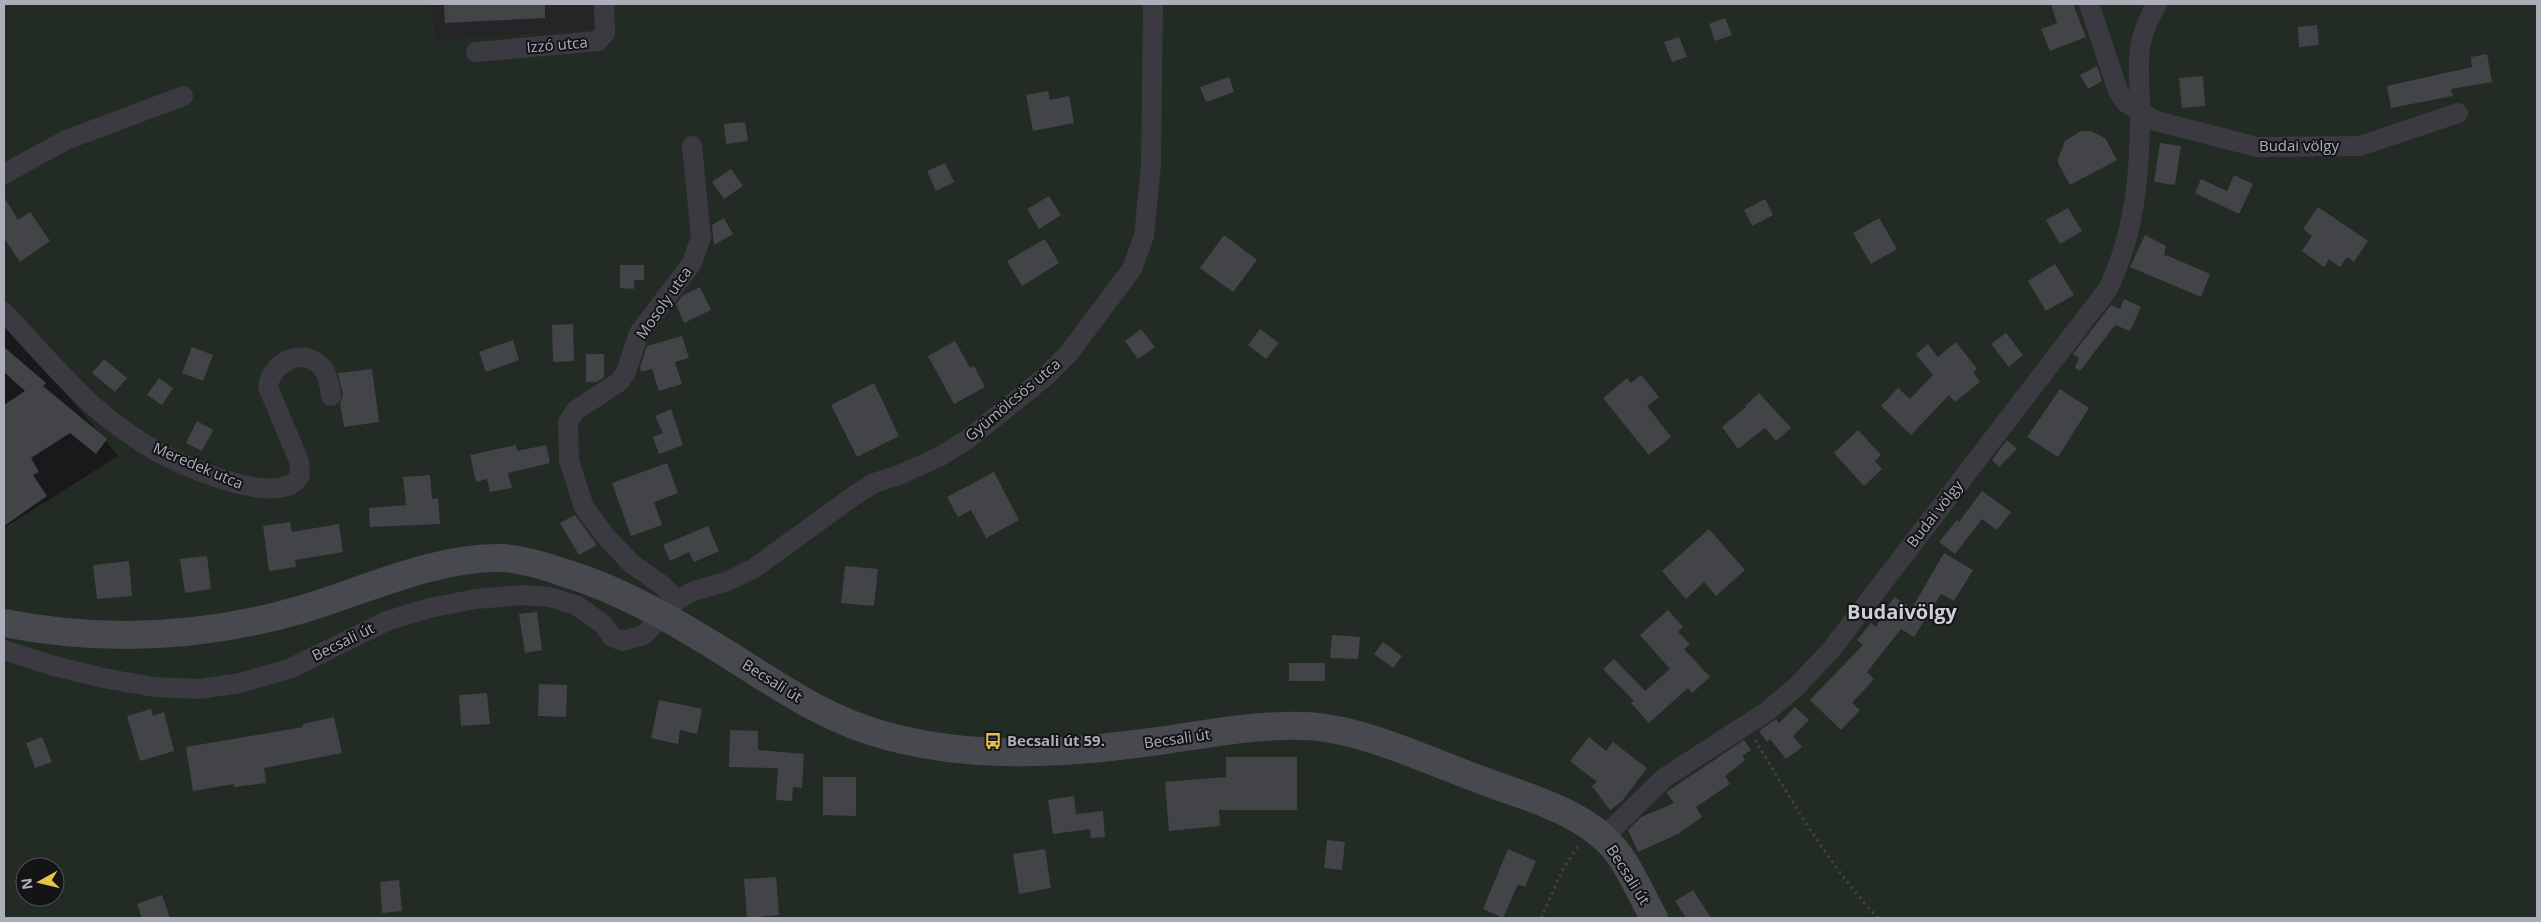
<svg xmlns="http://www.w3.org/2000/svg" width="2541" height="922" font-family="'Open Sans',sans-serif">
	<rect width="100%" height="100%" fill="#19191b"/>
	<polygon fill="#252528" points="430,4 593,4 594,29 437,39"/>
	<path fill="#232b25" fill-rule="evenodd" d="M4 4H430L437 39 593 29V4H2537V918H4V528L118 456 4 318ZM25 867H55V897H25Z"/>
	<g fill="#434448">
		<polygon points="444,4 545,4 545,18 445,23"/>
		<polygon points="2051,4 2073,4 2086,37 2050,51 2041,29 2057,23"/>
		<polygon points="1725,18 1732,35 1715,41 1709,24"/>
		<polygon points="2317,25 2319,45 2299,47 2298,27"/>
		<polygon points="1679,37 1687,57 1672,62 1664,42"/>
		<polygon points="2487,54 2492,82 2451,89 2453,96 2391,108 2387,86 2472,67 2471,57"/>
		<polygon points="2097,66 2102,81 2088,89 2080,75"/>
		<polygon points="2203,76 2205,106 2182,108 2179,78"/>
		<polygon points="1229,77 1234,92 1206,102 1200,87"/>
		<polygon points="1048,91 1050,100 1069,96 1074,123 1033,131 1026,95"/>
		<polygon points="745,122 748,141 726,144 724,124"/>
		<polygon points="2081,131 2091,131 2105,138 2117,160 2070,185 2058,163 2058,159 2065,141"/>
		<polygon points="2160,143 2181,146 2175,185 2154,182"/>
		<polygon points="945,163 954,182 936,191 927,171"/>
		<polygon points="731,169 743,186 724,199 712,182"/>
		<polygon points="2234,175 2253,184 2239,214 2195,193 2201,179 2227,191"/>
		<polygon points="1049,196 1061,215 1039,229 1027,209"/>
		<polygon points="4,197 18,220 30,212 50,241 20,262 4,238"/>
		<polygon points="1765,199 1773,215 1752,226 1744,210"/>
		<polygon points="2318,207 2368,241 2354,262 2347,257 2340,267 2329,259 2324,267 2302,251 2312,236 2303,229"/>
		<polygon points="2068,208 2082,231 2060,244 2046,220"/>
		<polygon points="724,218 733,234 714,245 712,225"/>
		<polygon points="1879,218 1897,249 1871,264 1853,233"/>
		<polygon points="1224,235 1257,260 1233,292 1200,268"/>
		<polygon points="2145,235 2166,246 2164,257 2166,255 2210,274 2201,297 2130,267"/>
		<polygon points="1045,239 1059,263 1022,286 1007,261"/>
		<polygon points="2055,264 2074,295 2046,311 2028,281"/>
		<polygon points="620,265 644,265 644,280 634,280 634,289 620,288"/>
		<polygon points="700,287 711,310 684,323 676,304 682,296"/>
		<polygon points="2124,299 2141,307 2130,331 2115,325 2080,371 2075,368 2079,358 2073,354 2111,305 2120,309"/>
		<polygon points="573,324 574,361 553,362 552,325"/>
		<polygon points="1141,329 1155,347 1138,359 1125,341"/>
		<polygon points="1260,329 1279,343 1266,359 1248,345"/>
		<polygon points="2006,333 2023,355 2009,367 1991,344"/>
		<polygon points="682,336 689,358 675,362 682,384 659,391 652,369 641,372 640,368 647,346"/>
		<polygon points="513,340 519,360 486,372 479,352"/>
		<polygon points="955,341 970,368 974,366 985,387 954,404 928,356"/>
		<polygon points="1956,342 1977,369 1973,372 1980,382 1955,402 1949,395 1911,435 1881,406 1898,388 1910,399 1933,375 1916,354 1928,344 1938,357"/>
		<polygon points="4,347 46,383 43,386 107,439 96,454 70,433 31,458 39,472 33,475 47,496 4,526 4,405 25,391 4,372"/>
		<polygon points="192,347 213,355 203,381 182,373"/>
		<polygon points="586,354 604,354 604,377 597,382 586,382"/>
		<polygon points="104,359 127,378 115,392 92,373"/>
		<polygon points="372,369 379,422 344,427 340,403 343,395 338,373"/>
		<polygon points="1641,375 1659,397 1647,406 1671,437 1649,455 1603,398 1627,378 1631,383"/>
		<polygon points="159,378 173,388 162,405 147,395"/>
		<polygon points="874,383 899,436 857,457 831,405"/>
		<polygon points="2060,389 2089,408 2058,457 2027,437"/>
		<polygon points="1759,393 1791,428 1776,441 1765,428 1738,449 1722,427 1746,407 1745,406"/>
		<polygon points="671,409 683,445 659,454 653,437 663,433 655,416"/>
		<polygon points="197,421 213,430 202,451 186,443"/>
		<polygon points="1858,430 1881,455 1875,461 1882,469 1864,486 1834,453"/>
		<polygon points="2007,440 2017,449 1999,467 1992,460"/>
		<polygon points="516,445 517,451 546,445 550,463 508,473 512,488 490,492 487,479 476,482 470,455"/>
		<polygon points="667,463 678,493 654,502 662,525 631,536 612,483"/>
		<polygon points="994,472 1019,520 986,538 971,510 958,517 947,497"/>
		<polygon points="430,475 432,499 438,498 440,524 370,527 369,508 406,505 403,477"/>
		<polygon points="1982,491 2011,512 1997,530 1982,519 1955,554 1939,542 1957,520 1959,522"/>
		<polygon points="575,515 597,545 579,555 560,523"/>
		<polygon points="290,522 292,532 339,524 343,552 295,560 296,567 269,571 263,526"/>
		<polygon points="708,526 719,551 694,562 689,552 670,561 663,545"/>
		<polygon points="1709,529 1745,570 1716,596 1704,582 1686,599 1662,571"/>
		<polygon points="1944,553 1973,570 1954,601 1941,594 1914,637 1901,629 1867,672 1874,679 1852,703 1860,710 1841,730 1810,700 1863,645 1857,640 1871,623 1876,627 1894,597 1912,608"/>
		<polygon points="207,556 211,589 185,593 180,559"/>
		<polygon points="129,561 132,596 97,599 93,565"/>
		<polygon points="845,566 878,569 874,606 841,603"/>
		<polygon points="1668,610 1683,627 1678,632 1690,644 1684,649 1710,677 1692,693 1688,688 1649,723 1631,703 1634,701 1603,669 1614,659 1645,691 1670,669 1640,635"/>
		<polygon points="537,612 542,650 525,653 519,614"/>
		<polygon points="1332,635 1360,637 1358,659 1330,658"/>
		<polygon points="1383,642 1402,656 1393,668 1374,654"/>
		<rect x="1289" y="663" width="36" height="18"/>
		<polygon points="539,684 567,685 566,717 538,716"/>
		<polygon points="487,693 490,724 461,726 459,695"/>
		<polygon points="659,700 702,709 697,734 680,730 678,744 651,738"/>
		<polygon points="1795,707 1809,720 1793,736 1802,747 1786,759 1770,739 1767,742 1759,731 1776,719 1779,723"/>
		<polygon points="151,709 153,716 164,712 174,751 140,761 127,716"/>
		<polygon points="334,717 342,753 264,768 266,783 234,787 234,784 193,791 186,747 303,727 303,724"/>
		<polygon points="730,730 758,731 758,750 804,754 802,788 793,787 792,801 776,800 778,768 729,767"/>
		<polygon points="42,737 52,762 35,768 26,743"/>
		<polygon points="1589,737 1606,751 1613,742 1647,768 1622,801 1610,810 1592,786 1597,782 1570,761"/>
		<polygon points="1744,740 1751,750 1742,756 1745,760 1725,776 1730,784 1696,807 1702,817 1678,834 1638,852 1628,830 1641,817 1674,803 1666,792 1668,791"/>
		<polygon points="1226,757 1297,757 1297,810 1219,810 1220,826 1169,831 1165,782 1226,777"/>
		<polygon points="823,777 856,777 856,816 823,815"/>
		<polygon points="1074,796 1076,814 1103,811 1105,837 1091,838 1090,829 1053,834 1048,800"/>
		<polygon points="1327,840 1345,842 1342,870 1324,868"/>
		<polygon points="1045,849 1051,888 1019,894 1013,854"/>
		<polygon points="1508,849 1536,861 1525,887 1518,884 1503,918 1483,909"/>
		<polygon points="776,877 779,915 747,918 744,879"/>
		<polygon points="399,880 402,911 382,913 380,882"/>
		<polygon points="1693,890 1711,918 1686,918 1675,901"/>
		<polygon points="162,895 170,918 142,918 137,904"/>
	</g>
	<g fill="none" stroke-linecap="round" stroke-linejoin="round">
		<g stroke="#404147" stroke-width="3" stroke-dasharray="2.5 4" stroke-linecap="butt">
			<path d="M1755 740C1792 801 1829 866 1878 918"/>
			<polyline points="1541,918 1563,869 1578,846"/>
		</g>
		<g stroke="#3a3a40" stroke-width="20">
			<polyline points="2089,4 2118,91 2126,103 2156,121 2257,147 2360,146 2458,113"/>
			<polyline points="476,52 598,41 605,33 604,4"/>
			<polyline points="4,174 66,140 183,96"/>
			<path d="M4 312C35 345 65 381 99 411 116 425 137 440 156 451 181 465 282 511 300 475L299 461 268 387C271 362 302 347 321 366 328 374 330 386 331 396"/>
			<polyline points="677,600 662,585 632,564 606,537 584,507 569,461 568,422 576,410 619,382 626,372 639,333 692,263 701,237 692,146"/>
			<polyline points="4,650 54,666 103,678 154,687 200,689 240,683 289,669 387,621 429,608 476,599 523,595 549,597 576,605 604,625 612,637 622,641 644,635 677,600 694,591 725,582 753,569 855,495 874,483 899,475 939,457 968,439 1045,377 1069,353 1132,269 1144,236 1151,165 1153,4"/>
			<path d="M1604 837 1664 778 1766 712 1796 687 1831 650 2108 289C2135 233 2140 173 2140 111 2140 66 2132 45 2157 4"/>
		</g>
		<path stroke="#48494f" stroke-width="28" d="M4 623C105 643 204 638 303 609 363 591 438 556 501 558 522 559 542 565 562 572 622 590 676 622 729 655 780 687 828 721 887 736 966 758 1053 755 1135 744 1190 738 1247 724 1303 726 1359 727 1428 761 1481 780 1528 798 1589 812 1620 856 1633 875 1643 898 1654 918"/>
	</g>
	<defs>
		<g id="bus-bare" transform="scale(1.35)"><path d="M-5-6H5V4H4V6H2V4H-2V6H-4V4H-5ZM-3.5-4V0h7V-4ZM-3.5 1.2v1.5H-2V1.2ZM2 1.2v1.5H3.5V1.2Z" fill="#e7c345" stroke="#141416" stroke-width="2.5" paint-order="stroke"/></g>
	</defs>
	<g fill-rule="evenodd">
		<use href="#bus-bare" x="993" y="741"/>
	</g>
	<g text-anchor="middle" stroke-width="4" stroke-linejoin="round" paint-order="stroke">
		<g font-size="15" fill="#acafba" stroke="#141416">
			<text transform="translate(557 45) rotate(-5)" y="5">Izzó utca</text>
			<text x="2299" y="151">Budai völgy</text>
			<text transform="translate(664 303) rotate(-55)" y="5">Mosoly utca</text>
			<text transform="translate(1013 400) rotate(-40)" y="5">Gyümölcsös utca</text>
			<text transform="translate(198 466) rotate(23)" y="5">Meredek utca</text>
			<text transform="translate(1935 514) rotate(-52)" y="5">Budai völgy</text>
			<text transform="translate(343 642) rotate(-26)" y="5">Becsali út</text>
			<text transform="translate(772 681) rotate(32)" y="5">Becsali út</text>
			<text transform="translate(1177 739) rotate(-8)" y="5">Becsali út</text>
			<text transform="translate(1628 875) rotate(58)" y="5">Becsali út</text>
		</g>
		<g font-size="15" font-weight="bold" fill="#acafba" stroke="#141416" text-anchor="start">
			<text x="1007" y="746">Becsali út 59.</text>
		</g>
		<g font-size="20" font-weight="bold" fill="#cdced6" stroke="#141416">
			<text x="1902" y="619">Budaivölgy</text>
		</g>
	</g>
	<rect width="2541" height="922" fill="none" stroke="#acafba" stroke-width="10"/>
	<g transform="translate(40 882) rotate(262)"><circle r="24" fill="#141416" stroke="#515258"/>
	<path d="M0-4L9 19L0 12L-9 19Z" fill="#e7c345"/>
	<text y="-8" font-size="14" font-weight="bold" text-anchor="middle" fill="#acafba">N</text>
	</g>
</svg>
